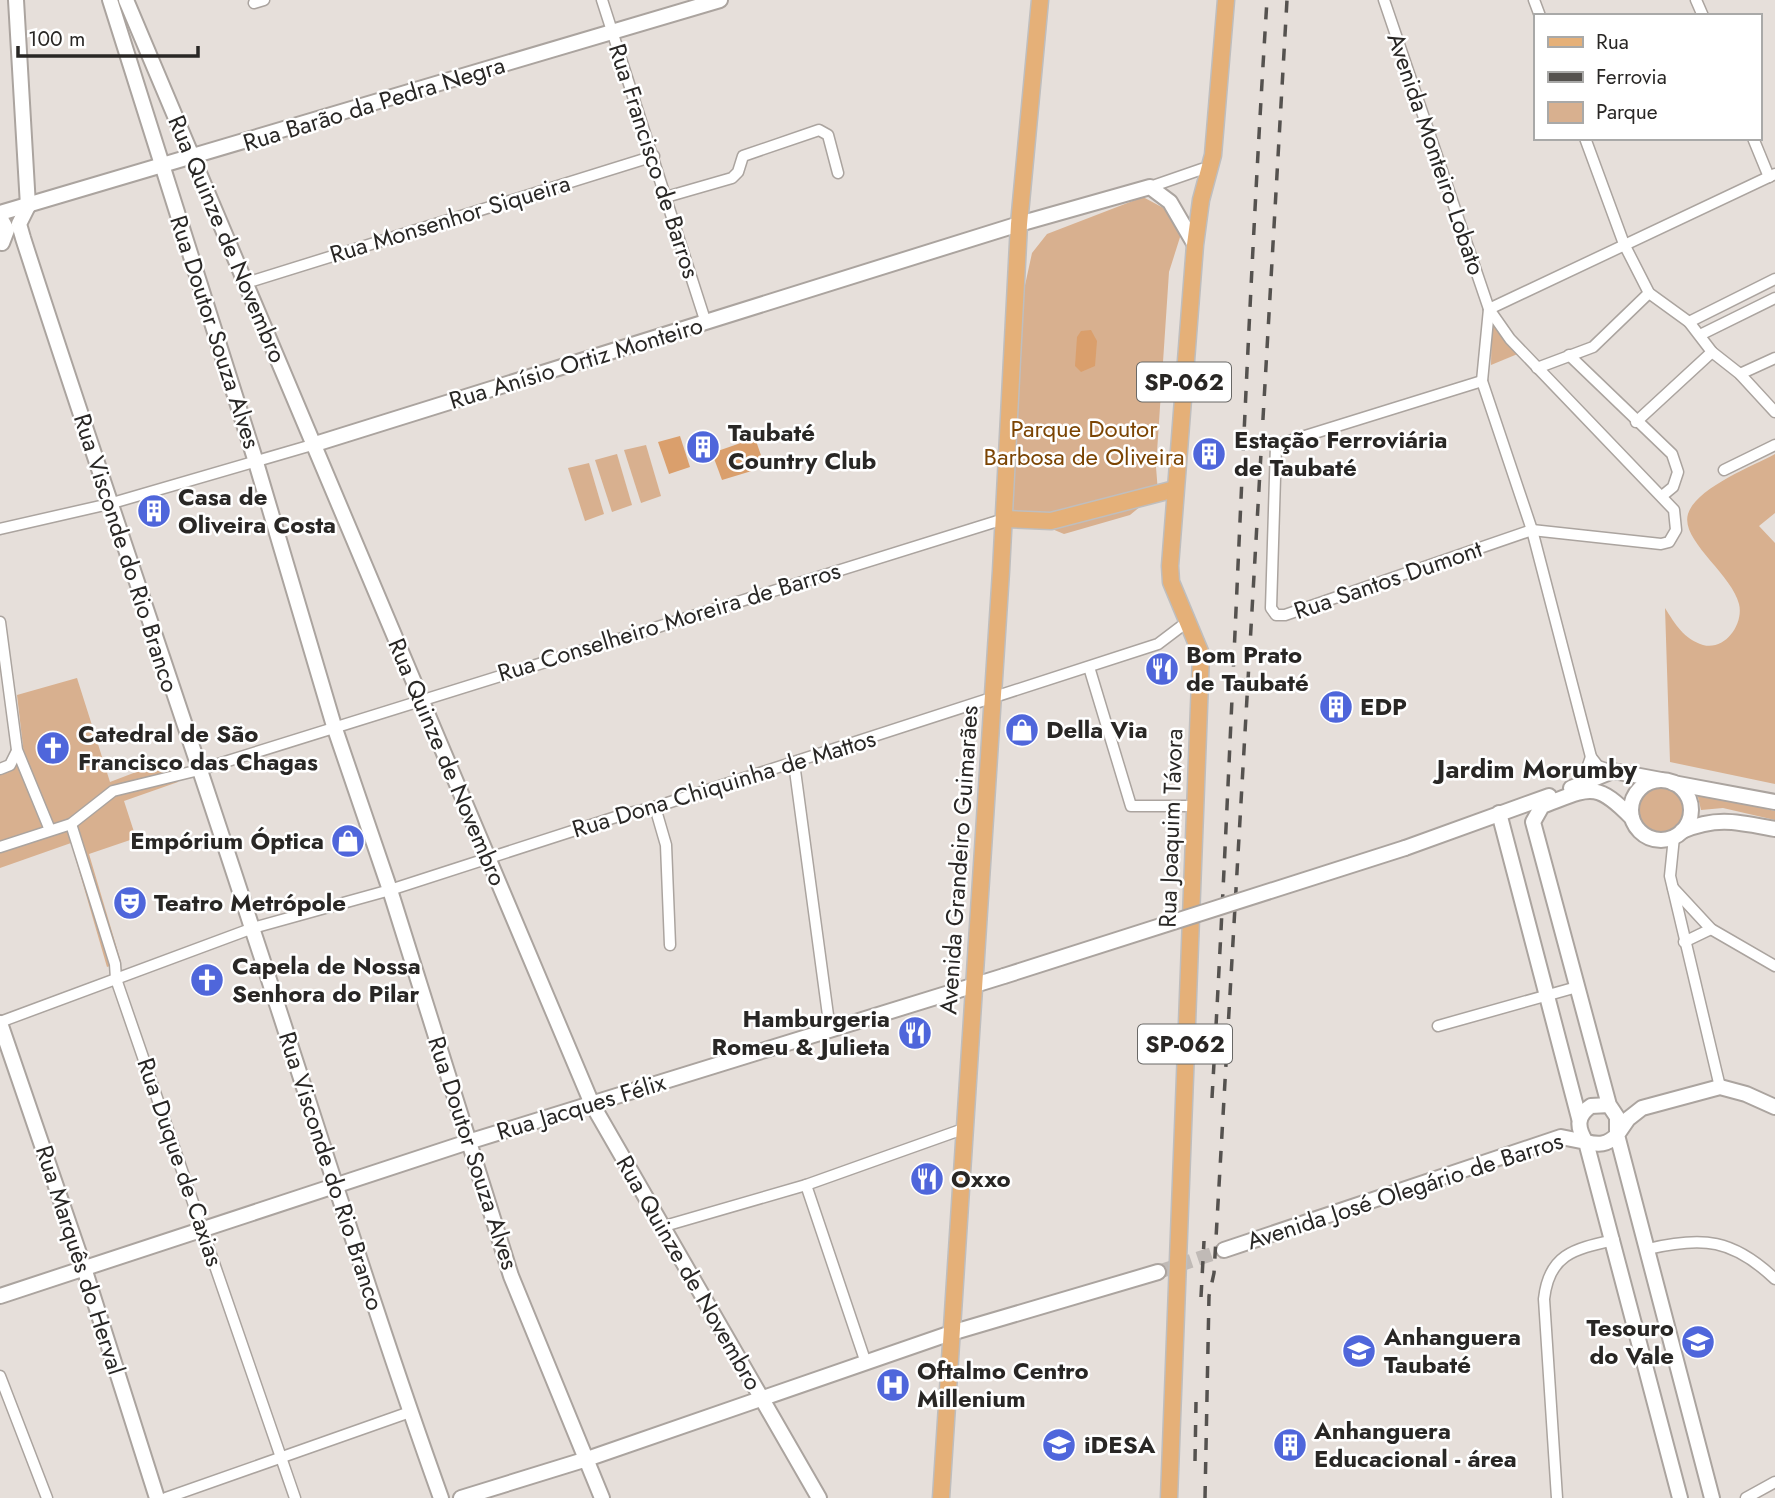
<svg xmlns="http://www.w3.org/2000/svg" width="1775" height="1498" font-family="Jost,sans-serif">
	<rect width="100%" height="100%" fill="#e6dfda"/>
	<g fill="#d8b08f">
		<polygon points="1143,197 1171,212 1181,234 1169,272 1156,467 1158,492 1130,515 1064,534 1011,512 1022,299 1032,253 1047,234"/>
		<polygon points="1492,317 1520,353 1491,365"/>
		<polygon points="646,445 661,496 641,503 624,450"/>
		<polygon points="617,454 632,505 612,512 595,460"/>
		<path d="M1775 454V513L1759 526 1775 543V784L1670 762 1665 608C1675 624 1684 639 1703 645 1725 651 1744 624 1739 604 1732 574 1680 540 1688 514 1696 488 1751 467 1775 454Z"/>
		<polygon points="589,463 604,514 585,521 568,468"/>
		<polygon points="77,678 110,782 170,759 178,782 124,801 136,838 89,854 121,962 107,967 71,843 0,868 0,767 24,755 17,695"/>
		<circle cx="1661" cy="811" r="26"/>
		<polygon points="1697,793 1775,811 1775,820 1723,808 1701,810"/>
	</g>
	<g fill="#da9f6c">
		<polygon points="1091,330 1097,341 1095,366 1081,372 1075,366 1077,337 1081,331"/>
		<polygon points="680,436 690,467 669,474 658,442"/>
		<polygon points="755,438 765,467 722,480 712,453"/>
	</g>
	<g fill="none" stroke-linecap="round" stroke-linejoin="round">
		<polyline stroke="#c0bab6" stroke-width="14" stroke-dasharray="14 7" stroke-linecap="butt" points="1158,1272 1224,1250"/>
		<g stroke="#aba49f" stroke-width="13">
			<g id="street">
				<polyline points="602,0 706,323"/>
				<polyline points="1384,0 1489,309 1510,339 1674,510 1676,530 1669,542 1661,544 1532,530 1285,615 1276,615 1271,608 1276,445 1482,381"/>
				<polyline points="1534,0 1540,16"/>
				<polyline points="1696,0 1703,16"/>
				<polyline points="254,3 264,0"/>
				<polyline points="1585,138 1624,244 1649,293 1689,322 1712,352 1740,374 1775,412"/>
				<polyline points="1753,138 1769,177"/>
				<polyline points="1150,187 1202,169"/>
				<polyline points="666,197 732,178 738,172 743,156 819,130 828,135 838,173"/>
				<polyline points="246,283 654,156"/>
				<polyline points="1489,309 1482,381 1532,530 1591,757 1598,766 1613,771"/>
				<polyline points="1489,309 1775,174"/>
				<polyline points="1689,322 1775,279"/>
				<polyline points="1702,334 1775,298"/>
				<polyline points="1569,355 1672,454 1678,472 1673,487 1662,496"/>
				<polyline points="1537,368 1593,347 1649,293"/>
				<polyline points="1740,374 1775,358"/>
				<polyline points="1636,422 1712,352"/>
				<polyline points="1724,470 1775,445"/>
				<polyline points="0,529 109,504 312,445"/>
				<polyline points="0,622 17,750 50,830"/>
				<polyline points="1089,667 1131,806 1194,806"/>
				<polyline points="794,763 830,1030"/>
				<polyline points="0,769 10,765 17,751"/>
				<polyline points="1581,785 1591,757"/>
				<polyline points="655,807 666,845 670,945"/>
				<polyline points="71,824 115,964 116,979 295,1498"/>
				<polyline points="1674,837 1670,876 1720,1087"/>
				<polyline points="0,847 71,824 113,791 199,770 1004,519"/>
				<polyline points="1673,888 1711,929 1775,966"/>
				<polyline points="1684,942 1711,929"/>
				<polyline points="0,1022 253,928 390,890 625,814 655,807 1158,644 1187,622"/>
				<polyline points="1438,1026 1577,987"/>
				<polyline points="806,1185 866,1363"/>
				<polyline points="661,1227 806,1185 966,1128"/>
				<path d="M1648 1249C1703 1236 1733 1239 1775 1279"/>
				<polyline points="0,1376 47,1498"/>
				<polyline points="166,1498 410,1412"/>
				<path d="M1557 1498 1544 1299C1549 1254 1574 1249 1614 1240"/>
				<polyline points="1746,1498 1775,1482"/>
			</g>
		</g>
		<g stroke="#aba49f" stroke-width="18">
			<g id="secondary">
				<polyline points="16,0 28,206"/>
				<polyline points="110,0 255,459 334,726 390,890 511,1276 602,1498"/>
				<polyline points="126,0 592,1104 819,1498"/>
				<path d="M28 206 19 224 23 238C97 468 177 697 252 928 315 1118 373 1309 441 1498"/>
				<polyline points="0,213 720,0"/>
				<polyline points="0,217 7,230 2,243"/>
				<polyline points="312,445 1019,224 1150,187 1170,202 1195,245"/>
				<circle cx="1661" cy="810" r="30"/>
				<polyline points="1673,783 1775,802"/>
				<polyline points="1571,788 1613,771 1661,780"/>
				<polyline points="1499,813 1579,1118"/>
				<path d="M1682 831C1717 816 1738 822 1775 829"/>
				<polyline points="1405,848 1549,796"/>
				<polyline points="0,1023 84,1268 157,1498"/>
				<path d="M1609 1105 1591 1106C1576 1116 1577 1128 1586 1142 1599 1145 1607 1145 1617 1135V1117L1609 1105 1533 822 1542 806C1590 788 1595 780 1632 818"/>
				<polyline points="1224,1250 1561,1137 1586,1142 1680,1498"/>
				<polyline points="0,1296 468,1142 1004,976"/>
				<polyline points="461,1498 587,1459 951,1333 1158,1272"/>
				<polyline points="1712,1498 1617,1135 1628,1119 1642,1108 1720,1087 1746,1094 1775,1107"/>
			</g>
		</g>
		<g stroke="#bfbebe" stroke-width="19">
			<g id="primary">
				<polyline points="1004,519 1051,521 1175,489"/>
				<polyline points="941,1498 1001,571 1019,224 1040,0"/>
				<polyline points="1169,1498 1201,654 1171,582 1170,566 1195,245 1201,200 1213,155 1226,0"/>
			</g>
		</g>
		<use href="#street" stroke="#fff" stroke-width="10"/>
		<use href="#secondary" stroke="#fff" stroke-width="14"/>
		<use href="#primary" stroke="#e5b078" stroke-width="16"/>
		<g stroke="#55524f" stroke-width="3.5" stroke-dasharray="12 12" stroke-linecap="butt">
			<path d="M1212 1098C1233 732 1244 366 1267 0"/>
			<polyline points="1201,1297 1204,1241"/>
			<polyline points="1195,1461 1196,1402"/>
			<polyline points="1205,1498 1209,1296 1214,1273 1287,0"/>
		</g>
		<g stroke="#aba49f" stroke-width="18" stroke-linecap="butt">
			<polyline id="secondary-bridge" points="1004,976 1405,848"/>
		</g>
		<use href="#secondary-bridge" stroke="#fff" stroke-width="14"/>
	</g>
	<defs>
		<g id="building-disc" transform="scale(1.75)"><circle r="9.5" fill="#4f66db" stroke="#fff"/><path d="M-4-6H4V6H1V3H-1V6H-4ZM-2.5-4.3h1.7v1.8h-1.7ZM.8-4.3h1.7v1.8H.8ZM-2.5-1h1.7V.8h-1.7ZM.8-1h1.7V.8H.8Z" fill="#fff"/></g>
		<g id="restaurant-disc" transform="scale(1.75)"><circle r="9.5" fill="#4f66db" stroke="#fff"/><path d="M-5-6h1v4h1v-4h1v4h1v-4h1v5L-1.5 .5V6h-2V.5L-5-1ZM5-6V6H3V1.5H1.5Q1.5-4 5-6Z" fill="#fff"/></g>
		<g id="shop-disc" transform="scale(1.75)"><circle r="9.5" fill="#4f66db" stroke="#fff"/><path d="M-5-2.5h2.3a2.7 3.5 0 0 1 5.4 0H5L5.5 6h-11ZM-1.5-2.5h3a1.5 2.3 0 0 0-3 0Z" fill="#fff"/></g>
		<g id="church-disc" transform="scale(1.75)"><circle r="9.5" fill="#4f66db" stroke="#fff"/><path d="M-1.2-6h2.4v3.5h3.3v2.4h-3.3V6h-2.4V-.1h-3.3v-2.4h3.3Z" fill="#fff"/></g>
		<g id="theatre-disc" transform="scale(1.75)"><circle r="9.5" fill="#4f66db" stroke="#fff"/><path d="M-5-5.5Q0-4 5-5.5V0Q5 5 0 6Q-5 5-5 0ZM-3.3-2.5H-1v1.5H-3.3ZM1-2.5H3.3v1.5H1ZM-2.8 1Q0 5.5 2.8 1Z" fill="#fff"/></g>
		<g id="school-disc" transform="scale(1.75)"><circle r="9.5" fill="#4f66db" stroke="#fff"/><path d="M0-5L7-2L0 1L-7-2ZM-4 1L0 2.5L4 1V4Q0 6-4 4Z" fill="#fff"/></g>
		<g id="university-disc" transform="scale(1.75)"><circle r="9.5" fill="#4f66db" stroke="#fff"/><path d="M0-5L7-2L0 1L-7-2ZM-4 1L0 2.5L4 1V4Q0 6-4 4Z" fill="#fff"/></g>
		<g id="hospital-disc" transform="scale(1.75)"><circle r="9.5" fill="#4f66db" stroke="#fff"/><path d="M-5-5h3v3.5h4V-5h3V5h-3V1.5h-4V5h-3Z" fill="#fff"/></g>
	</defs>
	<g fill-rule="evenodd">
		<use href="#building-disc" x="703" y="447"/>
		<use href="#building-disc" x="1209" y="454"/>
		<use href="#building-disc" x="154" y="511"/>
		<use href="#restaurant-disc" x="1162" y="669"/>
		<use href="#building-disc" x="1336" y="707"/>
		<use href="#shop-disc" x="1022" y="730"/>
		<use href="#church-disc" x="53" y="748"/>
		<use href="#shop-disc" x="348" y="841"/>
		<use href="#theatre-disc" x="130" y="903"/>
		<use href="#church-disc" x="207" y="980"/>
		<use href="#restaurant-disc" x="915" y="1033"/>
		<use href="#restaurant-disc" x="927" y="1179"/>
		<use href="#school-disc" x="1698" y="1342"/>
		<use href="#university-disc" x="1359" y="1351"/>
		<use href="#hospital-disc" x="893" y="1385"/>
		<use href="#school-disc" x="1059" y="1445"/>
		<use href="#building-disc" x="1290" y="1445"/>
	</g>
	<g text-anchor="middle" stroke-width="5" stroke-linejoin="round" paint-order="stroke">
		<g fill="#fff" stroke="#696866" stroke-width="2">
			<rect x="1137" y="362.5" width="94" height="39" rx="5"/>
			<rect x="1138" y="1024.5" width="94" height="39" rx="5"/>
		</g>
		<g font-size="23" font-weight="bold" fill="#292725">
			<text x="1184" y="390">SP-062</text>
			<text x="1185" y="1052">SP-062</text>
		</g>
		<g font-size="24" fill="#292725" stroke="#fff">
			<text transform="translate(374 104) rotate(-17)" y="8">Rua Barão da Pedra Negra</text>
			<text transform="translate(1436 154) rotate(71)" y="8">Avenida Monteiro Lobato</text>
			<text transform="translate(654 161) rotate(72)" y="8">Rua Francisco de Barros</text>
			<text transform="translate(450 219) rotate(-17)" y="8">Rua Monsenhor Siqueira</text>
			<text transform="translate(227 239) rotate(67)" y="8">Rua Quinze de Novembro</text>
			<text transform="translate(215 332) rotate(72)" y="8">Rua Doutor Souza Alves</text>
			<text transform="translate(576 363) rotate(-17)" y="8">Rua Anísio Ortiz Monteiro</text>
			<text transform="translate(126 553) rotate(72)" y="8">Rua Visconde do Rio Branco</text>
			<text transform="translate(1388 580) rotate(-19)" y="8">Rua Santos Dumont</text>
			<text transform="translate(669 622) rotate(-17)" y="8">Rua Conselheiro Moreira de Barros</text>
			<text transform="translate(447 762) rotate(67)" y="8">Rua Quinze de Novembro</text>
			<text transform="translate(724 784) rotate(-17)" y="8">Rua Dona Chiquinha de Mattos</text>
			<text transform="translate(1171 828) rotate(-88)" y="8">Rua Joaquim Távora</text>
			<text transform="translate(959 860) rotate(-86)" y="8">Avenida Grandeiro Guimarães</text>
			<text transform="translate(581 1107) rotate(-17)" y="8">Rua Jacques Félix</text>
			<text transform="translate(473 1153) rotate(72)" y="8">Rua Doutor Souza Alves</text>
			<text transform="translate(180 1162) rotate(71)" y="8">Rua Duque de Caxias</text>
			<text transform="translate(331 1171) rotate(72)" y="8">Rua Visconde do Rio Branco</text>
			<text transform="translate(1405 1191) rotate(-18)" y="8">Avenida José Olegário de Barros</text>
			<text transform="translate(80 1260) rotate(72)" y="8">Rua Marquês do Herval</text>
			<text transform="translate(689 1273) rotate(60)" y="8">Rua Quinze de Novembro</text>
		</g>
		<g font-size="24" fill="#7b4403" stroke="#fff">
			<text x="1084" y="437">Parque Doutor<tspan x="1084" dy="28">Barbosa de Oliveira</tspan></text>
		</g>
		<g font-size="24" font-weight="bold" fill="#292725" stroke="#fff" text-anchor="start">
			<text x="728" y="441">Taubaté<tspan x="728" dy="28">Country Club</tspan></text>
			<text x="1234" y="448">Estação Ferroviária<tspan x="1234" dy="28">de Taubaté</tspan></text>
			<text x="178" y="505">Casa de<tspan x="178" dy="28">Oliveira Costa</tspan></text>
			<text x="1186" y="663">Bom Prato<tspan x="1186" dy="28">de Taubaté</tspan></text>
			<text x="1360" y="715">EDP</text>
			<text x="1046" y="738">Della Via</text>
			<text x="78" y="742">Catedral de São<tspan x="78" dy="28">Francisco das Chagas</tspan></text>
			<text x="324" y="849" text-anchor="end">Empórium Óptica</text>
			<text x="154" y="911">Teatro Metrópole</text>
			<text x="232" y="974">Capela de Nossa<tspan x="232" dy="28">Senhora do Pilar</tspan></text>
			<text x="890" y="1027" text-anchor="end">Hamburgeria<tspan x="890" dy="28">Romeu &amp; Julieta</tspan></text>
			<text x="951" y="1187">Oxxo</text>
			<text x="1674" y="1336" text-anchor="end">Tesouro<tspan x="1674" dy="28">do Vale</tspan></text>
			<text x="1384" y="1345">Anhanguera<tspan x="1384" dy="28">Taubaté</tspan></text>
			<text x="917" y="1379">Oftalmo Centro<tspan x="917" dy="28">Millenium</tspan></text>
			<text x="1314" y="1439">Anhanguera<tspan x="1314" dy="28">Educacional - área</tspan></text>
			<text x="1084" y="1453">iDESA</text>
		</g>
		<g font-size="26" font-weight="bold" fill="#292725" stroke="#fff">
			<text x="1537" y="778">Jardim Morumby</text>
		</g>
	</g>
	<rect x="1534" y="14" width="228" height="126" fill="#ffffff" stroke="#a9a9a8" stroke-width="2"/>
	<rect x="1548" y="37" width="35" height="10" fill="#e5b078" stroke="#a9a9a8" stroke-width="2"/>
	<text x="1596" y="49" font-size="21" fill="#292725">Rua</text>
	<rect x="1548" y="72" width="35" height="10" fill="#55524f" stroke="#a9a9a8" stroke-width="2"/>
	<text x="1596" y="84" font-size="21" fill="#292725">Ferrovia</text>
	<rect x="1548" y="102" width="35" height="21" fill="#d8b08f" stroke="#a9a9a8" stroke-width="2"/>
	<text x="1596" y="119" font-size="21" fill="#292725">Parque</text>
	<path d="M18 46v10h180v-10" fill="none" stroke="#292725" stroke-width="3.5"/>
	<text x="28" y="46" font-size="21" fill="#292725" stroke="#ffffff" stroke-width="5" paint-order="stroke">100 m</text>
</svg>
